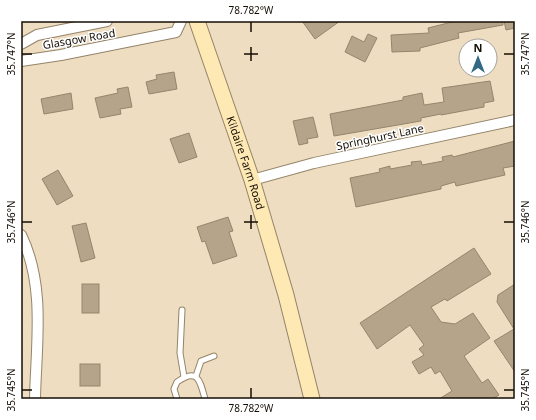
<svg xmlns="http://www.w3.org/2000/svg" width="536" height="420" font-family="'Noto Sans',sans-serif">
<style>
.building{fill:#b5a489;stroke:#95856b}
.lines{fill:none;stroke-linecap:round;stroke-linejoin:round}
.lane-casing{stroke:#948469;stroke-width:7}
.street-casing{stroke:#948469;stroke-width:12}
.secondary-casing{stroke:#948469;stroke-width:17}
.lane{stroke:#fff;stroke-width:5}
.street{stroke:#fff;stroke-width:10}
.secondary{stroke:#fee8b4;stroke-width:15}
.ticks{fill:none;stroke:#140e05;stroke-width:1.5}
.labels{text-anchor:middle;stroke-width:3;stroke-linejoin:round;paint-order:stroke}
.street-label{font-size:11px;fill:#140e05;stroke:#fff}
.neatline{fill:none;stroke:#140e05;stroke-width:1.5}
.ticks-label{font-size:10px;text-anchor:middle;fill:#140e05}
</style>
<rect width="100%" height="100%" fill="#eeddc0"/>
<!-- building -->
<g class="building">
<path d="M302 21H340L315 39Z"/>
<path d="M456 21H503V25L458 33 459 38 420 48V51L392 52 391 35 429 33 428 28Z"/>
<path d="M504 21H515V28L506 30Z"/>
<path d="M368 34 377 38 365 62 345 52 352 36 364 42Z"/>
<path d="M174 72 177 89 149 94 146 82 157 79 156 75Z"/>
<path d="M490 81 494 101 484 103V107L441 115V114L421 118V121L334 136 330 114 403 100V97L422 93 424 105 444 102 442 88Z"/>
<path d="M128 87 132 107 120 109 121 114 100 118 95 98 118 93 117 89Z"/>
<path d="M71 93 73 109 44 114 41 99Z"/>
<path d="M313 117 318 137 307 139 308 143 299 145 293 121Z"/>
<path d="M189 133 197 157 179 163 170 139Z"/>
<path d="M515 141V166L503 168 505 175 456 186 455 182 441 186V189L356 207 350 178 380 172 379 169 390 166V169L412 165 411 162 421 161 422 165 443 161 442 157 452 155 453 157Z"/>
<path d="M58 170 73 196 57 205 42 179Z"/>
<path d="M228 217 233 231 229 232 237 256 213 264 205 241 202 242 197 227Z"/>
<path d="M86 223 95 258 81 262 72 226Z"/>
<path d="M474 248 491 274 447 301 445 299 431 307 441 322 455 324 473 313 490 338 464 356 482 383 488 379 499 395 492 399H439L452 391 440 371 435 374 431 367 419 374 412 362 424 355 419 349 424 345 410 325 377 349 360 323Z"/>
<rect x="82" y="284" width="17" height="29"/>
<path d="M515 284V372L494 341 514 329 497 302 498 295Z"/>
<rect x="80" y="364" width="20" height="22"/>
</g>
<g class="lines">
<defs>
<g id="lane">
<path d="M182 310 180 353 184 377"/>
<path d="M196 376 201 361 214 356"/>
<path d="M177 399 174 389 177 382C198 367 200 381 205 399"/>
</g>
<g id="street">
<path d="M21 44 37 35 107 21"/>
<path d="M21 61 61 55 176 32 181 21"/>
<path d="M252 180 314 163 515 120"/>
<path d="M21 235C46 286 36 345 35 399"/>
</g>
<g id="secondary">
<path id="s1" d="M197 21 252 180 286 295 312 399"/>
</g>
</defs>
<!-- lane casing -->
<use href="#lane" class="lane-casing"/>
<!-- street casing -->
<use href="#street" class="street-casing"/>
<!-- secondary casing -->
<use href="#secondary" class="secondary-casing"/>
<!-- lane -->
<use href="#lane" class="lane"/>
<!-- street -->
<use href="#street" class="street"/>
<!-- secondary -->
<use href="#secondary" class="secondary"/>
</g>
<!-- ticks -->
<path class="ticks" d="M251 22V32M251 47V61M22 54H32M244 54H258M504 54H514M251 215V229M22 222H32M244 222H258M504 222H514M251 388V398M22 390H32M504 390H514"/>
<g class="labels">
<!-- street labels -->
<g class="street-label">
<text transform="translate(79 39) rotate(-10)" y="4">Glasgow Road</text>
<text transform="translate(380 137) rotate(-12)" y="4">Springhurst Lane</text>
<text dy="4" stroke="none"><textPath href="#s1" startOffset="150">Kildaire Farm Road</textPath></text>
</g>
</g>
<!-- border -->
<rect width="536" height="420" fill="none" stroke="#ffffff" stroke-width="44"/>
<!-- north arrow -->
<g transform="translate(478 58)"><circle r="19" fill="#ffffff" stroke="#a19f9b"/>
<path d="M0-3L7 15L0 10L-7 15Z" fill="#316a84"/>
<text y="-6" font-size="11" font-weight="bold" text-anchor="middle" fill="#140e05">N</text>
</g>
<rect x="22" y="22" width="492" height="376" class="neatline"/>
<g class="ticks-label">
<text x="251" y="14">78.782°W</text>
<text transform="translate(11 54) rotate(-90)" y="4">35.747°N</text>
<text transform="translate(525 54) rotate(-90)" y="4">35.747°N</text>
<text transform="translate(11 222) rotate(-90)" y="4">35.746°N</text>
<text transform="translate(525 222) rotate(-90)" y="4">35.746°N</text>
<text transform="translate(11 390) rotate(-90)" y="4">35.745°N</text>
<text transform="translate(525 390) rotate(-90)" y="4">35.745°N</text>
<text x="251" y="412">78.782°W</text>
</g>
</svg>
